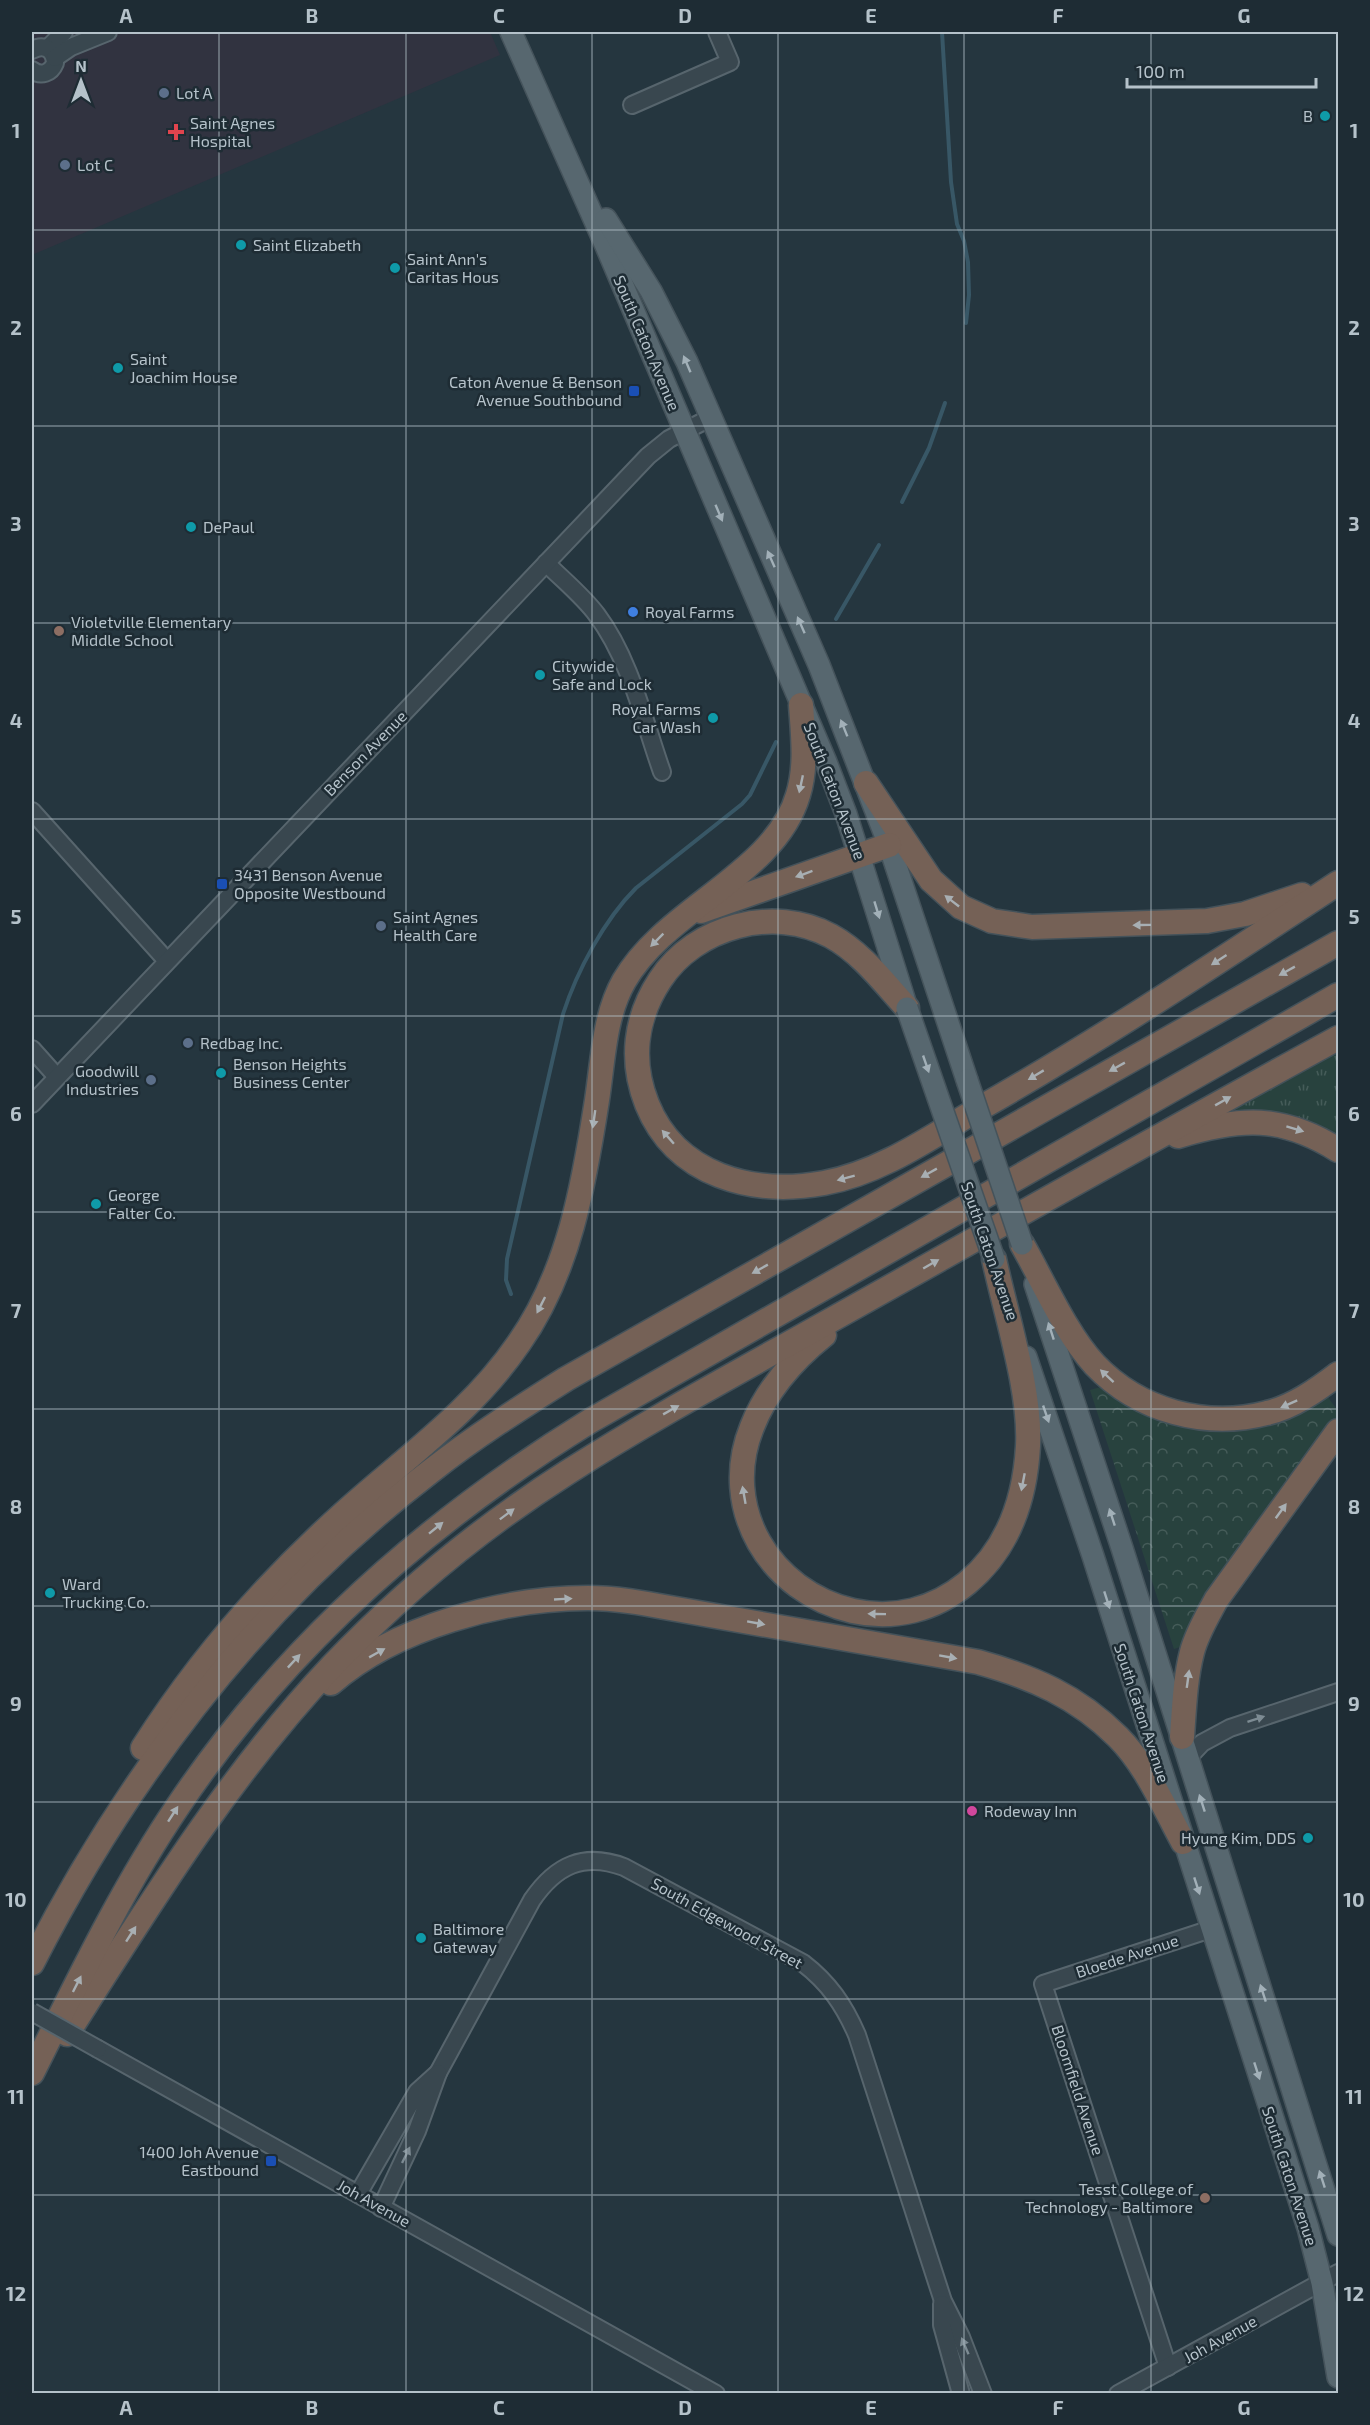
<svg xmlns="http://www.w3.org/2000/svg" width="1370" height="2425" font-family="'Exo 2',sans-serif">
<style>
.medical{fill:#313340}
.grass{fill:url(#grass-tufts)}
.forest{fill:url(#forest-crowns)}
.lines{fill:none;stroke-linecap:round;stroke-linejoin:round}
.stream{stroke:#385766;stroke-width:4}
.minor-casing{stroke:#57656d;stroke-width:20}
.major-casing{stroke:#45535b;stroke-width:24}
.highway-casing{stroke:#44525a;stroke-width:27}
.minor{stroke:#39474f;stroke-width:16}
.major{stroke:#57676f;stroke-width:21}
.highway{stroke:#756156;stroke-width:24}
.minor-bridge-casing{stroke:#57656d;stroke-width:20;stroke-linecap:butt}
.major-bridge-casing{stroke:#45535b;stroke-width:24;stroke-linecap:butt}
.minor-bridge{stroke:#39474f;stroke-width:16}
.major-bridge{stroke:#57676f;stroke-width:21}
.oneway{fill:#a2b0b8}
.oneway2{fill:#a8afb3}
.oneway3{fill:#7d8b93}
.grid{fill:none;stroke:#b5c2ca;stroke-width:1.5;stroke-opacity:0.55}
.service-dot{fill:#5c6f8a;stroke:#1e2c34;stroke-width:2}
.culture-dot{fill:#0f9aa8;stroke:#1e2c34;stroke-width:2}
.health-dot{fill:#e0444e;stroke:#1e2c34;stroke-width:2}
.transit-dot{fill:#1a4fb4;stroke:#1e2c34;stroke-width:2}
.shop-dot{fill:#3f7fe0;stroke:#1e2c34;stroke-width:2}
.education-dot{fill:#8d6e63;stroke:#1e2c34;stroke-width:2}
.hotel-dot{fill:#d1479c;stroke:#1e2c34;stroke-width:2}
.labels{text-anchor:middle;stroke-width:5;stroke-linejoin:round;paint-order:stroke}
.poi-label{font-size:16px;fill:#b5c2ca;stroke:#1e2c34;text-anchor:start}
.street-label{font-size:16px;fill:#b5c2ca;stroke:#1e2c34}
.neatline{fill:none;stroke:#b5c2ca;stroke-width:2}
.grid-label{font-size:20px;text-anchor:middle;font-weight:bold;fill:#b5c2ca}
</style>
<defs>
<pattern id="grass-tufts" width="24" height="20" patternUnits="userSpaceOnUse" patternTransform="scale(1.5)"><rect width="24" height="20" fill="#28423e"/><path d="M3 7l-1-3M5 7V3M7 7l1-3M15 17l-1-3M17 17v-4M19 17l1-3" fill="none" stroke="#455c59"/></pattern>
<pattern id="forest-crowns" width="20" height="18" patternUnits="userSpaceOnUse" patternTransform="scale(1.5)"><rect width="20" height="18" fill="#28423e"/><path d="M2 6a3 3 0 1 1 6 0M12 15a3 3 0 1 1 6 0" fill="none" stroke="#455c59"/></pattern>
</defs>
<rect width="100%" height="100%" fill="#25363f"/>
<!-- medical -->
<path class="medical" d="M32 32H490L500 55 32 255Z"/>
<!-- grass -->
<path class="grass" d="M1338 1049V1137C1324 1128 1308 1119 1291 1115 1272 1110 1246 1118 1230 1107Z"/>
<!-- forest -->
<path class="forest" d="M1101 1387 1140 1413 1184 1427 1228 1431 1258 1426 1327 1396 1338 1411V1416L1243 1549 1186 1645 1174 1649 1090 1390Z"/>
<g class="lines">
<!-- stream -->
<g class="stream">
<path d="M942 32 951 182 957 224 964 241 968 262 969 295 966 323"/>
<path d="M902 502 929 448 945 403"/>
<path d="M836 619 879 545"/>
<path d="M511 1294 506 1280 507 1259 563 1014C577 971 604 920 636 888L742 804 750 795 776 742"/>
</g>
<defs>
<g id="minor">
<path d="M48 48 64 32"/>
<path d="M32 50C43 44 54 48 55 63 51 73 41 77 32 70"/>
<path d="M55 58 71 47 108 32"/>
<path d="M632 105 730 62 717 32"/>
<path d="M546 563C563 580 583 596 597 615 630 659 644 721 662 772"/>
<path d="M32 811 167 961"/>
<path d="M32 1049 57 1077"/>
<path d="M32 1104 648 456 669 439 710 418"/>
<path d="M1188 1758 1202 1743 1230 1728 1338 1692"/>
<path d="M98 2049 716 2394"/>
<path d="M438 2073 532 1900C556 1865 584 1852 624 1867L803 1963C829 1983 844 2005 857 2035L943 2301 961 2337 983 2394"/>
<path d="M358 2194 417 2092 438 2073 417 2131 381 2208"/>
<path d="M942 2304V2325L961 2394"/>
<path d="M1168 2367 1043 1984 1211 1929"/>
<path d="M1118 2394 1338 2273"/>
</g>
<g id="major">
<path d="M511 32 606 246 826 762 846 814 907 1008"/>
<path d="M606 219 651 291 687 362 819 665 889 845 967 1080"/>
<path d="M1035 1284 1122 1548 1338 2235"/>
<path d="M1026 1357 1093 1556 1308 2228 1322 2283 1338 2377"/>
</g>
<g id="highway">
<path d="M866 783 931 880 961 907 992 921 1032 927 1207 921 1245 914 1302 895"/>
<path d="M701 911 889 845"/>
<path d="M907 1008C884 983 862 953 831 936 774 905 695 926 660 980 635 1018 630 1061 647 1104 676 1176 753 1196 824 1183 879 1173 928 1139 975 1111 1099 1041 1219 961 1338 883"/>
<path d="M1178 1136C1241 1117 1282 1115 1338 1150"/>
<path d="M1022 1244C1043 1281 1066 1334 1095 1365 1139 1411 1206 1429 1267 1413 1293 1407 1317 1390 1338 1374"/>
<path d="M824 1335C794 1359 766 1391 752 1427 719 1508 770 1592 853 1611 894 1620 934 1610 967 1583 1008 1549 1025 1499 1028 1446 1031 1391 1006 1315 994 1259"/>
<path d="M331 1683C395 1627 503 1598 588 1598 616 1598 643 1603 670 1608L978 1662C1032 1677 1077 1696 1118 1737 1146 1765 1164 1807 1183 1842"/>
<path d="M1182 1737C1184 1709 1185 1679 1192 1652 1197 1633 1207 1617 1216 1600L1338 1431"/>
<path d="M143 1748C199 1660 266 1583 344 1513 405 1458 472 1412 519 1343 569 1272 584 1184 597 1100 603 1061 604 1016 624 981 666 908 775 874 798 795 807 766 803 735 801 705"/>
<path d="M32 1963C130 1771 259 1603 431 1471 474 1437 520 1408 566 1379L1338 943"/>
<path d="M67 2034C148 1907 228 1776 332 1666 402 1593 483 1526 568 1472 654 1417 744 1369 833 1319 1001 1225 1169 1130 1338 1038"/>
<path d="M32 2073C77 1983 121 1890 178 1806 284 1648 428 1521 590 1421L1338 995"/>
</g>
</defs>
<!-- minor casing -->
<use href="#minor" class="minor-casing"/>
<!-- major casing -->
<use href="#major" class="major-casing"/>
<!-- highway casing -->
<use href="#highway" class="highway-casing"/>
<!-- minor -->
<use href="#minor" class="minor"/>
<!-- major -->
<use href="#major" class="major"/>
<!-- highway -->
<use href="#highway" class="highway"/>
<defs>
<path id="minor-bridge" d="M32 2012 98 2049"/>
<g id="major-bridge">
<path d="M907 1008 994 1259"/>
<path d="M967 1080 1022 1244"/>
</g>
</defs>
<!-- minor-bridge casing -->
<use href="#minor-bridge" class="minor-bridge-casing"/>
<!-- major-bridge casing -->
<use href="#major-bridge" class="major-bridge-casing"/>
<!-- minor-bridge -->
<use href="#minor-bridge" class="minor-bridge"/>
<!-- major-bridge -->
<use href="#major-bridge" class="major-bridge"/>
</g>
<!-- one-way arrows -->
<defs><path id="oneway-solid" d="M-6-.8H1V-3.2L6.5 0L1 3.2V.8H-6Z" transform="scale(1.5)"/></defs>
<g class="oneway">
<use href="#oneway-solid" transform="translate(687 364) rotate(-113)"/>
<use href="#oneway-solid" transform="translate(719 513) rotate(67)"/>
<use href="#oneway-solid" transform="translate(771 559) rotate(-114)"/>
<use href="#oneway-solid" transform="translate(801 625) rotate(-114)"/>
<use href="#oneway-solid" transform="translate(844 728) rotate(-112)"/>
<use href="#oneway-solid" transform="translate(877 910) rotate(73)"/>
<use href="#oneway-solid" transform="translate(926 1064) rotate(71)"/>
<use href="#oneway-solid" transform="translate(1051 1331) rotate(-108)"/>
<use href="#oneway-solid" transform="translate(1046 1414) rotate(71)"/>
<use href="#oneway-solid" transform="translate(1112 1517) rotate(-108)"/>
<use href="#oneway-solid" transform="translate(1107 1600) rotate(72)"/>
<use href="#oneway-solid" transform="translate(1202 1803) rotate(-108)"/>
<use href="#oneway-solid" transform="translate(1197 1886) rotate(72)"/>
<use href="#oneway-solid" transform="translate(1263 1993) rotate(-108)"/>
<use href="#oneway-solid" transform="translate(1257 2071) rotate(72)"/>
<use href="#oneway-solid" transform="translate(1322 2179) rotate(-108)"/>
</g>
<g class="oneway2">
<use href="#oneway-solid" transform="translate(801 784) rotate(102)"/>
<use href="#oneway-solid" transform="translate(804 874) rotate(160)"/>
<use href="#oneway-solid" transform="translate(952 901) rotate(-142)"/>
<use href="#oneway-solid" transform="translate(1142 925) rotate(179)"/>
<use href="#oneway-solid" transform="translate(657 940) rotate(135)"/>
<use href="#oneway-solid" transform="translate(1219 960) rotate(147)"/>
<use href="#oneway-solid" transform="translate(1287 971) rotate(151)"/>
<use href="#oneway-solid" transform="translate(1117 1067) rotate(151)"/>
<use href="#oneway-solid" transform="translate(1036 1075) rotate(149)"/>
<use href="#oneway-solid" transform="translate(1223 1101) rotate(-29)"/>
<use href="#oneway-solid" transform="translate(594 1119) rotate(98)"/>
<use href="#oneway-solid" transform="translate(1295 1129) rotate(17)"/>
<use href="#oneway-solid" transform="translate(668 1137) rotate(-131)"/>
<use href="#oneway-solid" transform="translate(929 1173) rotate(151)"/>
<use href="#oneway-solid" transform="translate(846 1178) rotate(165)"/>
<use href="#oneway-solid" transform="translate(931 1264) rotate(-30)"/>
<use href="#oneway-solid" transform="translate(760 1269) rotate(151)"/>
<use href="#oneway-solid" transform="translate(541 1305) rotate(117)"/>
<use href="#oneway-solid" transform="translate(1107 1376) rotate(-137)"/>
<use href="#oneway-solid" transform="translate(1289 1404) rotate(156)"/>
<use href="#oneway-solid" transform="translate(671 1410) rotate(-29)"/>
<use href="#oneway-solid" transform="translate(1023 1482) rotate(101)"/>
<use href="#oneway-solid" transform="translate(744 1495) rotate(-100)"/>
<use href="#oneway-solid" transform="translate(1281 1511) rotate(-54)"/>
<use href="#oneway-solid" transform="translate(507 1514) rotate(-37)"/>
<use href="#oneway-solid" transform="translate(436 1528) rotate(-39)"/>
<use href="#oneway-solid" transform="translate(563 1599) rotate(-3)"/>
<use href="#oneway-solid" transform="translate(877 1614) rotate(-179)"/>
<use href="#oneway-solid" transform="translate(756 1623) rotate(10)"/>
<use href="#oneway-solid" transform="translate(377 1653) rotate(-29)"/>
<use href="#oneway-solid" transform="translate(948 1657) rotate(10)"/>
<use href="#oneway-solid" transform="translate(294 1661) rotate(-47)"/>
<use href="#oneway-solid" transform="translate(1188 1679) rotate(-82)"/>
<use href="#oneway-solid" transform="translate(173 1814) rotate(-57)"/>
<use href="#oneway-solid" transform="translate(131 1934) rotate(-57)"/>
<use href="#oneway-solid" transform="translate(77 1984) rotate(-63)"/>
</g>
<g class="oneway3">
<use href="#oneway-solid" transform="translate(1256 1719) rotate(-18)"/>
<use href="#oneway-solid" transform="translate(406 2155) rotate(-64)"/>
<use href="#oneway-solid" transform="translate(965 2346) rotate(-113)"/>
</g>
<!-- grid -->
<path class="grid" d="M219 32V2394M406 32V2394M592 32V2394M778 32V2394M964 32V2394M1151 32V2394M32 230H1338M32 426H1338M32 623H1338M32 819H1338M32 1016H1338M32 1212H1338M32 1409H1338M32 1606H1338M32 1802H1338M32 1999H1338M32 2195H1338"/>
<!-- markers -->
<g class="service-dot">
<circle cx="164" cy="93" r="6"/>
<circle cx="65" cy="165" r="6"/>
<circle cx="381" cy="926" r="6"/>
<circle cx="188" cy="1043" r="6"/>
<circle cx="151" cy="1080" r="6"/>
</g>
<g class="culture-dot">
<circle cx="1325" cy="116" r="6"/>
<circle cx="241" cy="245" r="6"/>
<circle cx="395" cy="268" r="6"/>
<circle cx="118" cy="368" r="6"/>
<circle cx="191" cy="527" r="6"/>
<circle cx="540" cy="675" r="6"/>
<circle cx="713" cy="718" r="6"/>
<circle cx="221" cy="1073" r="6"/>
<circle cx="96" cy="1204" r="6"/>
<circle cx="50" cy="1593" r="6"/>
<circle cx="1308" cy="1838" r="6"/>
<circle cx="421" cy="1938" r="6"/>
</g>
<path class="health-dot" d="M173 123h6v6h6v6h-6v6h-6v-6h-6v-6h6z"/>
<g class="transit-dot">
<rect x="628" y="385" width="12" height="12" rx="3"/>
<rect x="216" y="878" width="12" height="12" rx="3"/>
<rect x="265" y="2155" width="12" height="12" rx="3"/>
</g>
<circle class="shop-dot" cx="633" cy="612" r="6"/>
<g class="education-dot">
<circle cx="59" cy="631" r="6"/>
<circle cx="1205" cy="2198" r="6"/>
</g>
<circle class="hotel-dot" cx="972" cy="1811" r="6"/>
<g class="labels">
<!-- poi labels -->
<g class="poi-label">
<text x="176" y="99">Lot A</text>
<text x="1313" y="122" text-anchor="end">B</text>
<text x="190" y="129">Saint Agnes<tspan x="190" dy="18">Hospital</tspan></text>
<text x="77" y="171">Lot C</text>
<text x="253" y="251">Saint Elizabeth</text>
<text x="407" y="265">Saint Ann's<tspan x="407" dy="18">Caritas Hous</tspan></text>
<text x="130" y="365">Saint<tspan x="130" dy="18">Joachim House</tspan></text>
<text x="622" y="388" text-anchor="end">Caton Avenue &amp; Benson<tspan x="622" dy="18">Avenue Southbound</tspan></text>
<text x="203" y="533">DePaul</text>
<text x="645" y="618">Royal Farms</text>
<text x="71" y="628">Violetville Elementary<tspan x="71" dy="18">Middle School</tspan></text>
<text x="552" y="672">Citywide<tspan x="552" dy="18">Safe and Lock</tspan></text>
<text x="701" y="715" text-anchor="end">Royal Farms<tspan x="701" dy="18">Car Wash</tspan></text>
<text x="234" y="881">3431 Benson Avenue<tspan x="234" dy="18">Opposite Westbound</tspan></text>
<text x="393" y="923">Saint Agnes<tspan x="393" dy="18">Health Care</tspan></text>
<text x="200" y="1049">Redbag Inc.</text>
<text x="233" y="1070">Benson Heights<tspan x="233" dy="18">Business Center</tspan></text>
<text x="139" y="1077" text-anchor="end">Goodwill<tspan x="139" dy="18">Industries</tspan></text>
<text x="108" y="1201">George<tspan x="108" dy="18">Falter Co.</tspan></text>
<text x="62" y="1590">Ward<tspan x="62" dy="18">Trucking Co.</tspan></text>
<text x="984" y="1817">Rodeway Inn</text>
<text x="1296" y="1844" text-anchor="end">Hyung Kim, DDS</text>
<text x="433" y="1935">Baltimore<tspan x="433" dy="18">Gateway</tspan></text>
<text x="259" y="2158" text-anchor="end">1400 Joh Avenue<tspan x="259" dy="18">Eastbound</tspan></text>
<text x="1193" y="2195" text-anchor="end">Tesst College of<tspan x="1193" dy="18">Technology - Baltimore</tspan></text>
</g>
<!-- street labels -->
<g class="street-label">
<text transform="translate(647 343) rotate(67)" y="6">South Caton Avenue</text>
<text transform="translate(365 753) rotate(-46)" y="6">Benson Avenue</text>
<text transform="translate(835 791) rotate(69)" y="6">South Caton Avenue</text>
<text transform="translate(990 1251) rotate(71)" y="6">South Caton Avenue</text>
<text transform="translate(1142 1713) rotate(72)" y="6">South Caton Avenue</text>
<text transform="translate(727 1923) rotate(29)" y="6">South Edgewood Street</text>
<text transform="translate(1127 1956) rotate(-18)" y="6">Bloede Avenue</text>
<text transform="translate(1078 2090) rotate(72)" y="6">Bloomfield Avenue</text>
<text transform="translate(1290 2176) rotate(72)" y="6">South Caton Avenue</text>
<text transform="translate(374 2203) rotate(29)" y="6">Joh Avenue</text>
<text transform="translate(1220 2339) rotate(-29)" y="6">Joh Avenue</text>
</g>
</g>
<!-- border -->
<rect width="1370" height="2425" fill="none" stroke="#1e2c34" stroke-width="66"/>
<!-- north arrow -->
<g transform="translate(81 81)" stroke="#1e2c34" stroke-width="4.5" paint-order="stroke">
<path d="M0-4.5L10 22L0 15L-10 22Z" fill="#b5c2ca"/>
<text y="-9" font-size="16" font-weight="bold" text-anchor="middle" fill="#b5c2ca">N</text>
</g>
<!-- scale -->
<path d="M1127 78v9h189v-9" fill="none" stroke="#b5c2ca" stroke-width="3"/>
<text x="1136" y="78" font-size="18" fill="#b5c2ca" stroke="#1e2c34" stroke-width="4.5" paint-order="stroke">100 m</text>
<rect x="33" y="33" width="1304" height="2359" class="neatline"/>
<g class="grid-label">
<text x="126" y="23">A</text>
<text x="312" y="23">B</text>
<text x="499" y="23">C</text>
<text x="685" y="23">D</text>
<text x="871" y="23">E</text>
<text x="1058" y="23">F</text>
<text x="1244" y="23">G</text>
<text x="16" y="138">1</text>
<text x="1354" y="138">1</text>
<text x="16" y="335">2</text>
<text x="1354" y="335">2</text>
<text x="16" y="531">3</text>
<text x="1354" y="531">3</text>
<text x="16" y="728">4</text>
<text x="1354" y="728">4</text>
<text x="16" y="924">5</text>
<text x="1354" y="924">5</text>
<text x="16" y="1121">6</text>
<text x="1354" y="1121">6</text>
<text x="16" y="1318">7</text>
<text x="1354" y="1318">7</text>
<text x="16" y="1514">8</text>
<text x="1354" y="1514">8</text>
<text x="16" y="1711">9</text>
<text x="1354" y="1711">9</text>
<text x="16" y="1907">10</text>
<text x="1354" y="1907">10</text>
<text x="16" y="2104">11</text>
<text x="1354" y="2104">11</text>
<text x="16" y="2301">12</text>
<text x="1354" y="2301">12</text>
<text x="126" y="2415">A</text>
<text x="312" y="2415">B</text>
<text x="499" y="2415">C</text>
<text x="685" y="2415">D</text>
<text x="871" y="2415">E</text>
<text x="1058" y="2415">F</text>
<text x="1244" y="2415">G</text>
</g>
</svg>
